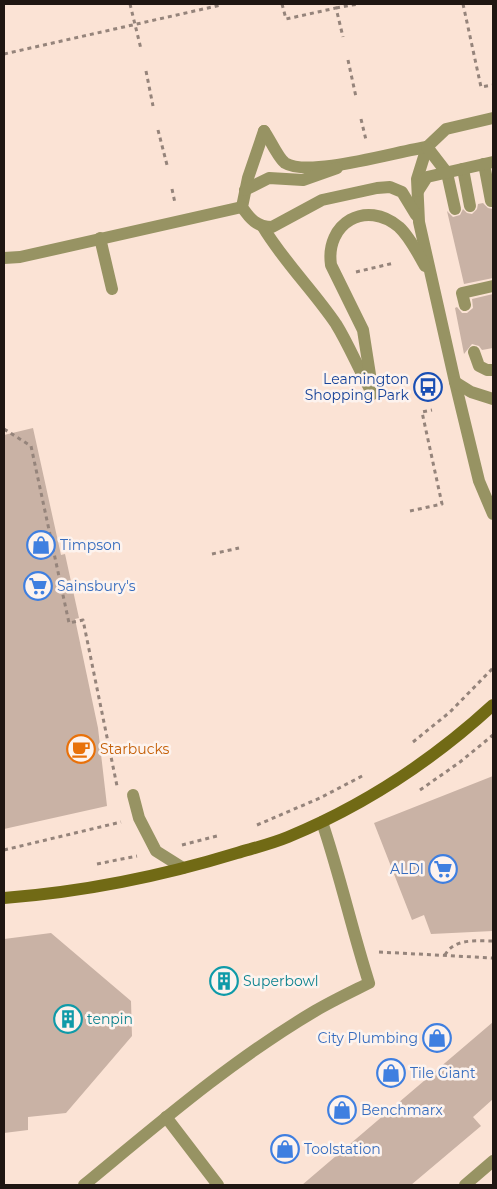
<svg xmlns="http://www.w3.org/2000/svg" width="497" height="1189" font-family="Montserrat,sans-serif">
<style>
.building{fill:#c9b2a5}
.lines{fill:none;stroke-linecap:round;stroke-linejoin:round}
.path{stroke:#95847b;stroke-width:3;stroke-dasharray:4 4;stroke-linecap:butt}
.lane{stroke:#979363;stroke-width:12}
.street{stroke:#979363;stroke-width:12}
.secondary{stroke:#716a15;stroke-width:12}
.labels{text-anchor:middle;stroke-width:5;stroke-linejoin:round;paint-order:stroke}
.transit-label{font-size:14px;fill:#164399;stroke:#fdf3ee;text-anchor:end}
.shop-label{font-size:14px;fill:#366cbe;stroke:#fdf3ee;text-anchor:start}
.food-label{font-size:14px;fill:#c56008;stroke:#fdf3ee;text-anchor:start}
.culture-label{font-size:14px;fill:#0d838f;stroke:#fdf3ee;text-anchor:start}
</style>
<rect width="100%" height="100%" fill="#fbe3d5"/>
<!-- building -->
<g class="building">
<path d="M483 203 488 208 493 209V278L464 284 447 211 453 217 460 215 463 209 467 213 472 214 477 209 478 204Z"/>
<path d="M493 294V348L482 350 479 346 472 344 464 354 455 308 457 307 462 313H467L473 308 472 299Z"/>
<path d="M33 428 61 555 65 554 79 618 75 619 98 728 107 806 4 829V435Z"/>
<path d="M493 776V931L431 934 424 915 412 920 374 823Z"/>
<path d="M51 933 131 1001 132 1036 66 1113 28 1117V1130L4 1133V939Z"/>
<path d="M493 1022V1099L473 1117 481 1126 411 1185H302Z"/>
</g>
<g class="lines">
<!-- path -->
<g class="path">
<path d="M130 4 141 49"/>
<path d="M282 4 286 19 336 8 343 37"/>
<path d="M463 4 481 87 493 85"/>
<path d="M336 8 358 4"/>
<path d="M4 54 221 5"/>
<path d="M348 60 356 97"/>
<path d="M146 71 153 106"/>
<path d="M361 119 366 140"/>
<path d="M158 130 167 165"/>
<path d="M172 189 175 203"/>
<path d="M356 272 394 263"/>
<path d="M4 429 31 446 69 623 83 620 117 786"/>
<path d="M410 511 442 504 422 412 432 410"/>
<path d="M212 554 239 548"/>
<path d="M413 742 450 712 493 668"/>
<path d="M420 790 460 762 493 735"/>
<path d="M257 825 320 798 364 775"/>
<path d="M182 845 217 836"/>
<path d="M4 850 121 822"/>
<path d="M97 864 137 856"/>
<path d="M379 952 493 958"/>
<path d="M445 955C454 938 477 941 493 941"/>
</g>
<!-- lane -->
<g class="lane">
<path d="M493 118 446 129 427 147 417 179 419 222 455 382 479 481 493 514"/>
<path d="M264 131 248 178 242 207C250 219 257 227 272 227L322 200 377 188 390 187 402 192 416 215"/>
<path d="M264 131C270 139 278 158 285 163 309 178 398 151 427 147"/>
<path d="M427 147 447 173 455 209"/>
<path d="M484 164 491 201"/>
<path d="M463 169 470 206"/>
<path d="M245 190 269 178 303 180 337 168"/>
<path d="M418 191 427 177 493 162"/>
<path d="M263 227C284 262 313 290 336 324 349 345 358 368 370 389"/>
<path d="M100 238 112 289"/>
<path d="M4 258 20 257 242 207"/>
<path d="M465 305 462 293 493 286"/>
<path d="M474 352 479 366 487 370H493"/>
<path d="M455 382 471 392 493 399"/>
<path d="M373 394 363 330 331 265C325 223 366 199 399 227 410 237 418 254 425 266"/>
<path d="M133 795 139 818 156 851 183 868"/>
<path d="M166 1117 218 1185"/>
<path d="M84 1185C158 1124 232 1060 315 1011 332 1001 351 992 369 983 352 930 340 875 322 822"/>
</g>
<!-- street -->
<path class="street" d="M465 1185 493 1161"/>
<!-- secondary -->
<path class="secondary" d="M4 898C82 892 162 876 237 853 254 848 271 844 288 837 363 806 433 760 493 705"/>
</g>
<!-- icons -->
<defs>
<symbol id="bus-ring" viewBox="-11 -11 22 22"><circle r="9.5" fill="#fdf3ee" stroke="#1a4fb4" stroke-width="1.5"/><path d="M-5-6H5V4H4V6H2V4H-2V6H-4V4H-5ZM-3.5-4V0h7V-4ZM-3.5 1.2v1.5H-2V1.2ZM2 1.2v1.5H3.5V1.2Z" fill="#1a4fb4"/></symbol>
<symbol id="shop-ring" viewBox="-11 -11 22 22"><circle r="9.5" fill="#fdf3ee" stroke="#3f7fe0" stroke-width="1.5"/><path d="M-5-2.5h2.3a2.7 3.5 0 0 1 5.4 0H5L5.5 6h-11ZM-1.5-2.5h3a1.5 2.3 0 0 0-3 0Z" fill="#3f7fe0"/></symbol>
<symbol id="supermarket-ring" viewBox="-11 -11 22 22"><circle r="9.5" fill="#fdf3ee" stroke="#3f7fe0" stroke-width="1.5"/><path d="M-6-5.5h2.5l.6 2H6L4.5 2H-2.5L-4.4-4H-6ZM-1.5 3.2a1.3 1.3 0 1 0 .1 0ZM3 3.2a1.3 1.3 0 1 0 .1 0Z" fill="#3f7fe0"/></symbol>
<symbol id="cafe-ring" viewBox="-11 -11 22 22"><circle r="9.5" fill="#fdf3ee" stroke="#e8710a" stroke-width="1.5"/><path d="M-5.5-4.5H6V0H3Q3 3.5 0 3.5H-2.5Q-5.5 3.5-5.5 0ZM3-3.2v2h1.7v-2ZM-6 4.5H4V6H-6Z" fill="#e8710a"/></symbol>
<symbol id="building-ring" viewBox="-11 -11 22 22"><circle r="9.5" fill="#fdf3ee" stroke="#0f9aa8" stroke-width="1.5"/><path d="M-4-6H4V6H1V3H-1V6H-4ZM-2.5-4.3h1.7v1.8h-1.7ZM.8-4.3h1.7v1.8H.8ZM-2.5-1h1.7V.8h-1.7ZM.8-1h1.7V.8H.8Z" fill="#0f9aa8"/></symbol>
</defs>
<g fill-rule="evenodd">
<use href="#bus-ring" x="412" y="371" width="32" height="32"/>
<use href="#shop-ring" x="25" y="529" width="32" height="32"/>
<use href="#supermarket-ring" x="22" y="570" width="32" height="32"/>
<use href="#cafe-ring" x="65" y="733" width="32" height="32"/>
<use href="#supermarket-ring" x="427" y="853" width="32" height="32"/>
<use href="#building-ring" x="208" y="965" width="32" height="32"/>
<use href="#building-ring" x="52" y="1003" width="32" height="32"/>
<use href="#shop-ring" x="421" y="1022" width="32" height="32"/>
<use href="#shop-ring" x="375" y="1057" width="32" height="32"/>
<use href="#shop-ring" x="326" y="1094" width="32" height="32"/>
<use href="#shop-ring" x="269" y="1133" width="32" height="32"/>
</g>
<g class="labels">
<!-- transit labels -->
<g class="transit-label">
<text x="409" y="384">Leamington<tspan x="409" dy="16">Shopping Park</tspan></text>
</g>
<!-- shop labels -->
<g class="shop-label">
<text x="60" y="550">Timpson</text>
<text x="57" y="591">Sainsbury's</text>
<text x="424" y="874" text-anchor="end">ALDI</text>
<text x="418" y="1043" text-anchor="end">City Plumbing</text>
<text x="410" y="1078">Tile Giant</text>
<text x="361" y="1115">Benchmarx</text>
<text x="304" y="1154">Toolstation</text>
</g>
<!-- food labels -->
<g class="food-label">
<text x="100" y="754">Starbucks</text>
</g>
<!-- culture labels -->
<g class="culture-label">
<text x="243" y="986">Superbowl</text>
<text x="87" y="1024">tenpin</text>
</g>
</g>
<!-- border -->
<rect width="497" height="1189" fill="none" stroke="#1f1612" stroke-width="10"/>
</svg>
